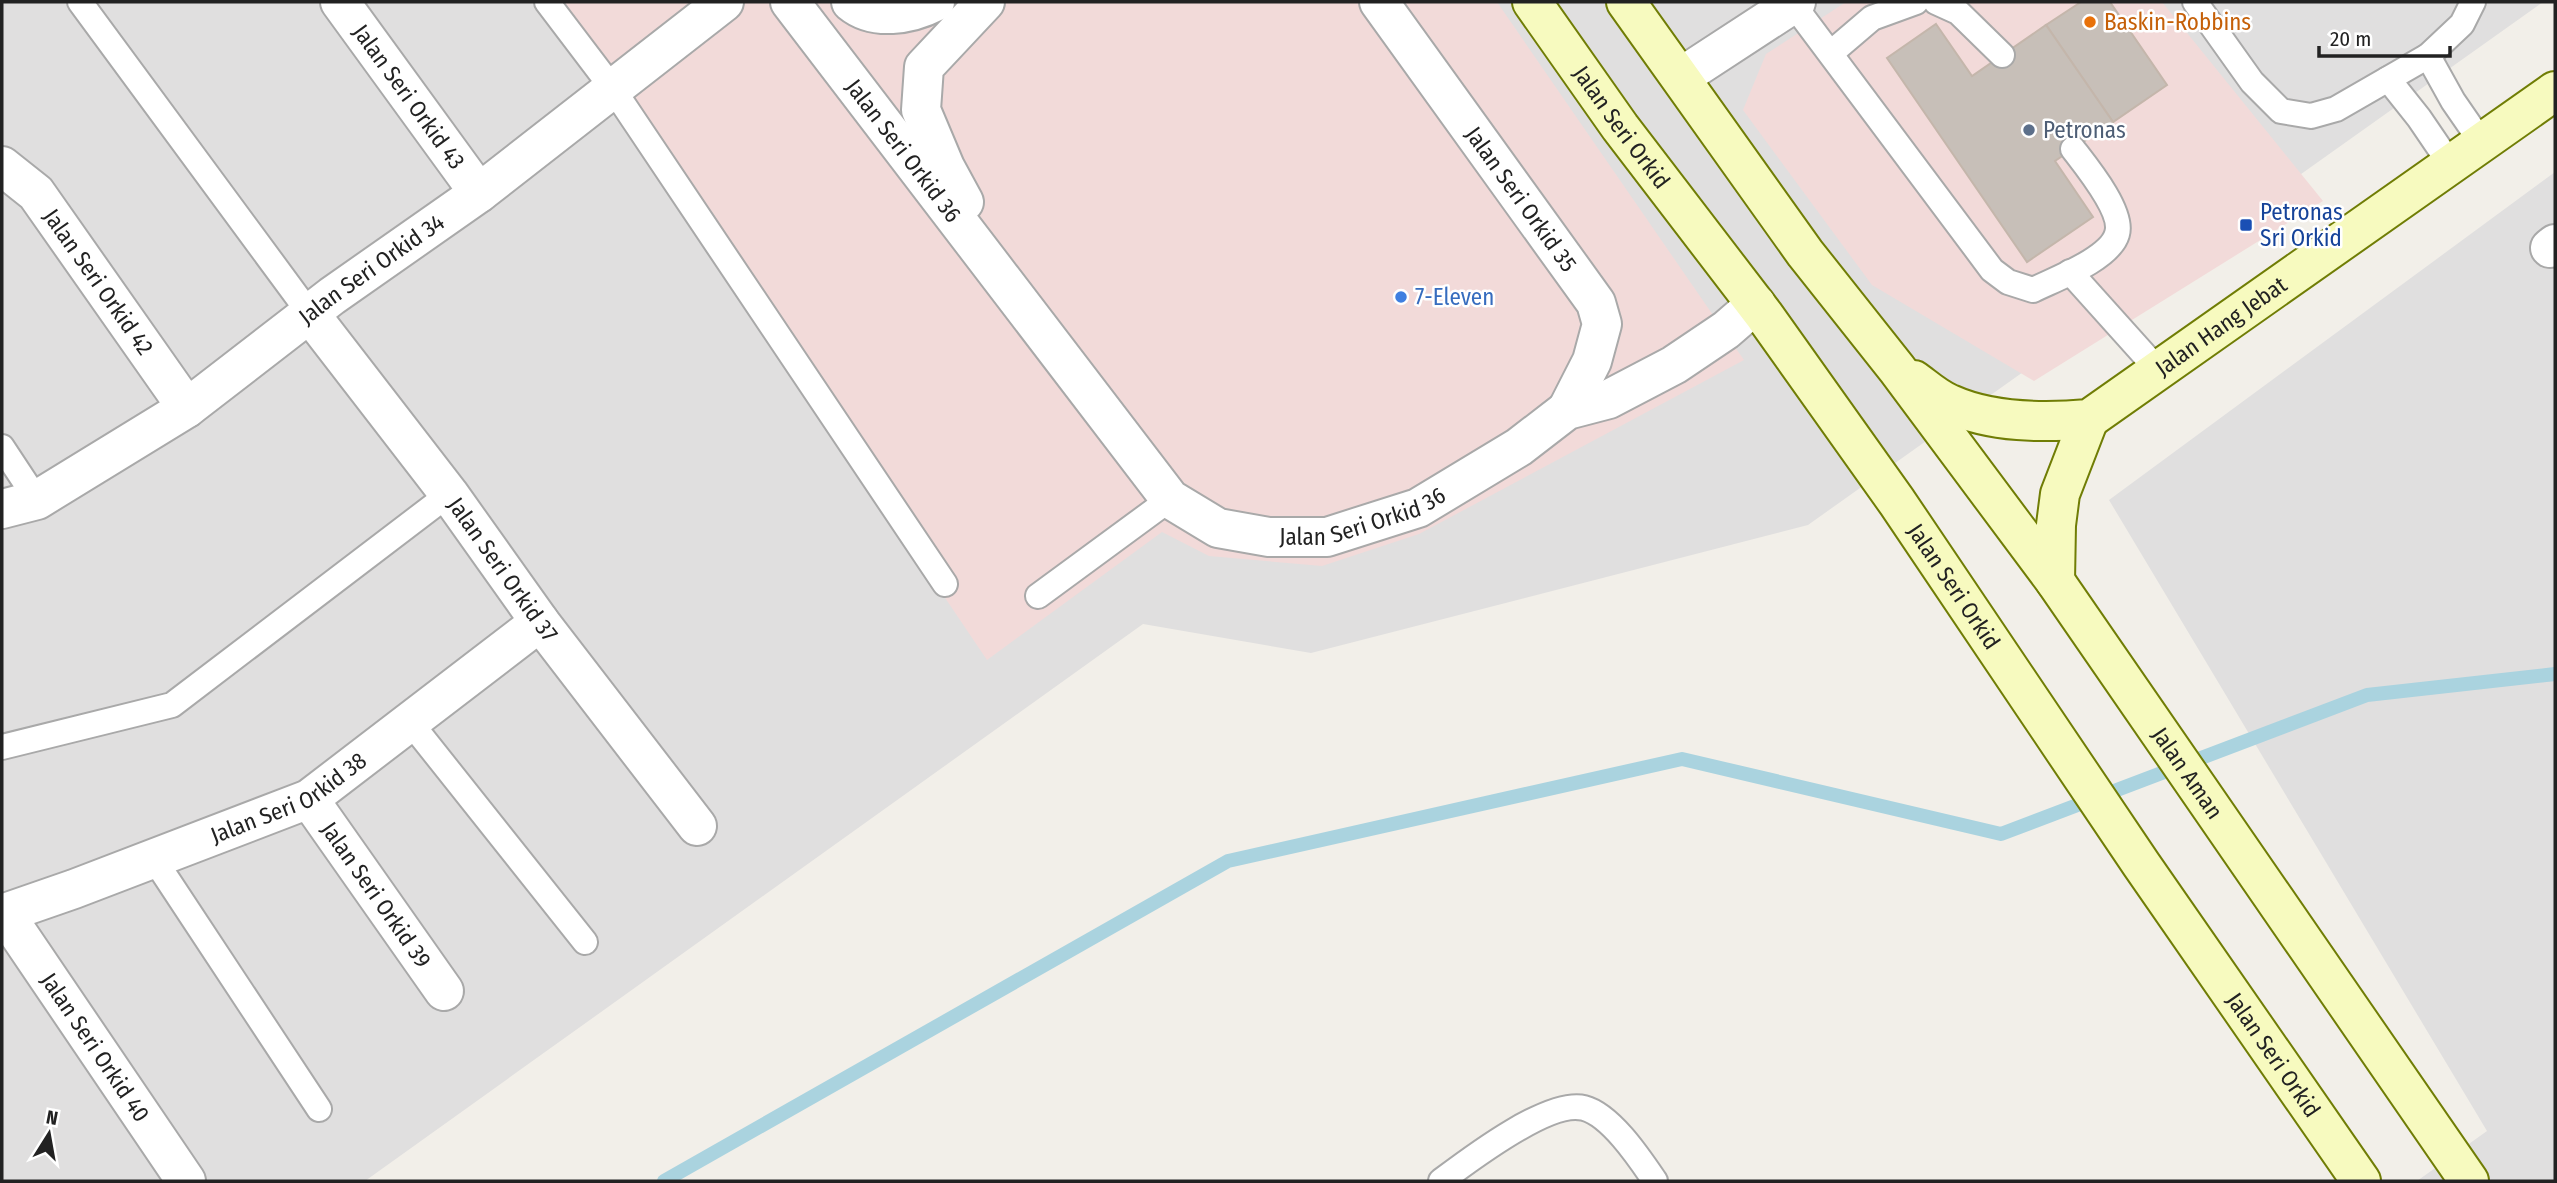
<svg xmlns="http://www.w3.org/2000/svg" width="2557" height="1183" font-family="'Fira Sans Condensed',sans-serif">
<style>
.residential{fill:#e0dfdf}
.commercial{fill:#f2dad9}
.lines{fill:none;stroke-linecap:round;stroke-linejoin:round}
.stream{stroke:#aad3df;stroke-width:14}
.building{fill:#c7bfb8;stroke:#c4b6ab;stroke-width:2}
.lane-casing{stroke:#a9a9a9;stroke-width:28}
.street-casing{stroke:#a9a9a9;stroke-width:42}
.secondary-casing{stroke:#707d05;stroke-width:42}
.lane{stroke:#fff;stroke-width:24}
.street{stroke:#fff;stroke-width:38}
.secondary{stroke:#f7fabf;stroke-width:38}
.food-dot{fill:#e8710a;stroke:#fff;stroke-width:2.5}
.service-dot{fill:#5c6f8a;stroke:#fff;stroke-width:2.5}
.transit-dot{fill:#1a4fb4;stroke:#fff;stroke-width:2.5}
.shop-dot{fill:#3f7fe0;stroke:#fff;stroke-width:2.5}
.labels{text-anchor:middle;stroke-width:5;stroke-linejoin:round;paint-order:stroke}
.food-label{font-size:23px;fill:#c56008;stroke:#fff;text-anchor:start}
.street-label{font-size:23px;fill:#222;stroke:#fff}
.service-label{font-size:23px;fill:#4e5e75;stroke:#fff;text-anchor:start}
.transit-label{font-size:23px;fill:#164399;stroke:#fff;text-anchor:start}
.shop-label{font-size:23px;fill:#366cbe;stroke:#fff;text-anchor:start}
</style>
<rect width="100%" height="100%" fill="#f2efe9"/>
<!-- residential -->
<g class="residential">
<path d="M2 2H2543L1808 525 1311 653 1143 624 365 1181H2Z"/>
<path d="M2555 172V1181H2417L2487 1131 2109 500Z"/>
</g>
<!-- commercial -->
<g class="commercial">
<path d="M537 2H1497L1744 360 1419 534 1322 566 1209 556 1162 532 987 660 591 73Z"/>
<path d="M1846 2H2162L2323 201 2034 381 1872 285 1743 110 1766 54Z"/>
</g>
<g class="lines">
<!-- stream -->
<path class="stream" d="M664 1181 1228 861 1682 759 2001 834 2367 695 2555 674"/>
</g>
<!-- building -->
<g class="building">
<path d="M2081 2H2110L2167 85 2113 122 2046 25Z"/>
<path d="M1936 24 1972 76 2046 25 2113 122 2055 161 2093 217 2027 262 1887 58Z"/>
</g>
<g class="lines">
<defs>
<g id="lane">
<path d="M80 2 310 314"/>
<path d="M547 2 613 89 945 584"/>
<path d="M1936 2 1958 12 2002 55"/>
<path d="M2195 2 2252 82 2281 111 2311 116 2336 109 2428 56 2462 24 2473 2"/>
<path d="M1793 4 1992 270 2008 282 2033 290C2055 279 2110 259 2117 234 2124 212 2086 166 2073 149"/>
<path d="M1831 53 1872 18 1916 2"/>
<path d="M2428 56 2453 101 2482 143"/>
<path d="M2388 79 2419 118 2451 165"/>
<path d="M2070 272 2158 370"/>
<path d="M2 447 37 500"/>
<path d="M1038 596 1170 499"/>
<path d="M410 722 585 942"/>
<path d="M2 747 172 705 449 494"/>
<path d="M154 859 319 1109"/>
<path d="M1441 1181C1469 1160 1549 1099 1584 1108 1611 1115 1640 1159 1655 1181"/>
</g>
<g id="street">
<path id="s1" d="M340 2 479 193"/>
<path id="s2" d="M790 2 1170 499 1218 528 1269 537H1327L1418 508 1519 447 1567 410 1609 399 1674 365 1726 330 1756 304"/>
<path d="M851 2C874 21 910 15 935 2"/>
<path id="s3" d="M1379 2 1596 303 1602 324 1592 361 1567 410"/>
<path d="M1681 77 1796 2"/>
<path id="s4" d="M2 166 36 193 187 408"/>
<path d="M964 202 945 167 921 110 924 67 985 2"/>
<path d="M2550 248 2555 244"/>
<path id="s5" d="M310 314 449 494 540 622 697 826"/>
<path id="s6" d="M2 509 37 500 187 408 332 296 479 193 724 2"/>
<path id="s7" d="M309 799 444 991"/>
<path id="s8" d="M2 914 74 889 309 799 540 622"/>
<path id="s9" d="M5 914 186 1181"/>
</g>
<g id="secondary">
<path id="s10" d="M1532 2 1620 127 1764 315 1897 502 2141 864 2361 1181"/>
<path id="s11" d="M1626 2 1805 253 1897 369 2055 581 2469 1181"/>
<path id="s12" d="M1914 380C1925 388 1937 399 1950 404 1992 423 2043 423 2089 419L2555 91"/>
<path d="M2055 581 2056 525 2060 494 2089 419"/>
</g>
</defs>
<!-- lane casing -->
<use href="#lane" class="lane-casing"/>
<!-- street casing -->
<use href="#street" class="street-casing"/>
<!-- secondary casing -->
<use href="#secondary" class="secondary-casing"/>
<!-- lane -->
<use href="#lane" class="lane"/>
<!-- street -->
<use href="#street" class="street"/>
<!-- secondary -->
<use href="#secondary" class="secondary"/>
</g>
<!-- markers -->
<circle class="food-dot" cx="2090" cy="22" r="7"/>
<circle class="service-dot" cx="2029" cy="130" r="7"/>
<rect class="transit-dot" x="2239" y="218" width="14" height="14" rx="3.5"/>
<circle class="shop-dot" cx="1401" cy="297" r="7"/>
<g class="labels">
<!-- food labels -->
<g class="food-label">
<text x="2104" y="30">Baskin-Robbins</text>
</g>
<!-- street labels -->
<g class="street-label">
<text dy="8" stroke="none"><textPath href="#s1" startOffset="117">Jalan Seri Orkid 43</textPath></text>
<text dy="8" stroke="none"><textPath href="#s10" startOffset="154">Jalan Seri Orkid</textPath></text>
<text dy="8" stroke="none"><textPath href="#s2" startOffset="187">Jalan Seri Orkid 36</textPath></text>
<text dy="8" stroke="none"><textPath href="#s3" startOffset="243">Jalan Seri Orkid 35</textPath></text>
<text dy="8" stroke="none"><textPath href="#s6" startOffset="443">Jalan Seri Orkid 34</textPath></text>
<text dy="8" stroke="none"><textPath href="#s4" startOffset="152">Jalan Seri Orkid 42</textPath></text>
<text dy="8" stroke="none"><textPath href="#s12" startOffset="346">Jalan Hang Jebat</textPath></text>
<text dy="8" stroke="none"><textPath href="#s2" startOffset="830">Jalan Seri Orkid 36</textPath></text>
<text dy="8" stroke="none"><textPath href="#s5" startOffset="320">Jalan Seri Orkid 37</textPath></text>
<text dy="8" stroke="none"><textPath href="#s10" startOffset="721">Jalan Seri Orkid</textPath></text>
<text dy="8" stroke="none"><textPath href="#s11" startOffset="954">Jalan Aman</textPath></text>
<text dy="8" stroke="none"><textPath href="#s8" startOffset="310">Jalan Seri Orkid 38</textPath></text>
<text dy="8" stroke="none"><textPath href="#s7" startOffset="117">Jalan Seri Orkid 39</textPath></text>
<text dy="8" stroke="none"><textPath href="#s9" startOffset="161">Jalan Seri Orkid 40</textPath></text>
<text dy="8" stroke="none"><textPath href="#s10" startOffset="1288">Jalan Seri Orkid</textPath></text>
</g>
<!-- service labels -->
<g class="service-label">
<text x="2043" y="138">Petronas</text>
</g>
<!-- transit labels -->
<g class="transit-label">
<text x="2260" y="220">Petronas<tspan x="2260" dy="26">Sri Orkid</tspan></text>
</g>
<!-- shop labels -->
<g class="shop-label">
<text x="1415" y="305">7-Eleven</text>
</g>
</g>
<!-- border -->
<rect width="2557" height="1183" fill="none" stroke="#222222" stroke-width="7"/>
<!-- north arrow -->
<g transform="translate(49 1134) rotate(11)" stroke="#ffffff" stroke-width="5" paint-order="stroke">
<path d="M0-5L12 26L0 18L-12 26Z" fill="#222222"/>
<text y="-10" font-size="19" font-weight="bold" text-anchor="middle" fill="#222222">N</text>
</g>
<!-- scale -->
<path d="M2319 46v10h131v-10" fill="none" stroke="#222222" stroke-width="3.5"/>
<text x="2330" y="46" font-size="21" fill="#222222" stroke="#ffffff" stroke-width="5" paint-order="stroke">20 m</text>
</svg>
